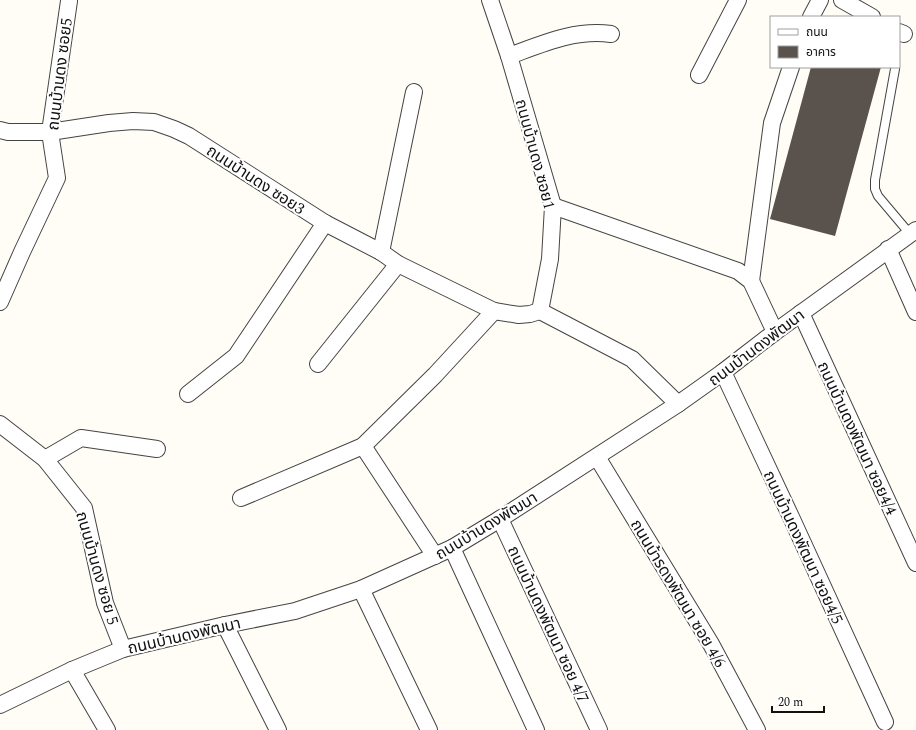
<svg xmlns="http://www.w3.org/2000/svg" width="916" height="730" font-family="Spectral,'Noto Sans Thai',serif">
<style>
.building{fill:#5a524d}
.lines{fill:none;stroke-linecap:round;stroke-linejoin:round}
.lane-casing{stroke:#444;stroke-width:10}
.street-casing{stroke:#444;stroke-width:18}
.lane{stroke:#fff;stroke-width:8}
.street{stroke:#fff;stroke-width:16}
.labels{text-anchor:middle;stroke-width:4;stroke-linejoin:round;paint-order:stroke}
.street-label{font-size:16px;fill:#111;stroke:#fff}
</style>
<rect width="100%" height="100%" fill="#fffdf5"/>
<!-- building -->
<path class="building" d="M811 67H881L835 236 770 219Z"/>
<g class="lines">
<defs>
<path id="lane" d="M895 69 875 180V189L878 196 910 234"/>
<g id="street">
<path d="M490 0 509 56 553 206 550 259 540 311"/>
<path d="M842 0 872 17"/>
<path d="M811 17 820 0"/>
<path d="M899 32 904 34"/>
<path d="M509 56C542 44 575 29 611 34"/>
<path d="M699 75 738 0"/>
<path d="M0 130 8 132H50L109 123 133 121 154 122 174 129 189 136 325 223 381 252 398 264 494 311 519 315 530 314 540 311 632 359 678 404"/>
<path d="M553 206 738 271 751 281 775 332"/>
<path d="M888 249 916 312"/>
<path d="M381 252 414 92"/>
<path d="M751 281 772 123 791 67"/>
<path d="M0 302 22 252 57 178 50 132 69 1"/>
<path d="M801 313 916 563"/>
<path d="M318 364 398 264"/>
<path d="M723 372 791 517 885 722"/>
<path d="M188 394 236 356 325 223"/>
<path d="M0 424 45 459 84 508 105 603 123 649"/>
<path d="M363 446 435 556"/>
<path d="M597 457 711 644 757 730"/>
<path d="M45 459 81 438 157 449"/>
<path d="M241 498 363 446 435 375 494 311"/>
<path d="M500 519 599 730"/>
<path d="M452 548 536 730"/>
<path d="M361 589 429 730"/>
<path d="M225 625 278 730"/>
<path d="M72 670 107 730"/>
<path d="M0 705 72 670 123 649 225 625 295 611 361 589 452 548 500 519 678 404 723 372 775 332 916 230"/>
</g>
</defs>
<!-- lane casing -->
<use href="#lane" class="lane-casing"/>
<!-- street casing -->
<use href="#street" class="street-casing"/>
<!-- lane -->
<use href="#lane" class="lane"/>
<!-- street -->
<use href="#street" class="street"/>
</g>
<g class="labels">
<!-- street labels -->
<g class="street-label">
<text transform="translate(59 74) rotate(-83)" y="6">ถนนบ้านดง ซอย5</text>
<text transform="translate(536 154) rotate(75)" y="6">ถนนบ้านดง ซอย1</text>
<text transform="translate(256 179) rotate(33)" y="6">ถนนบ้านดง ซอย3</text>
<text transform="translate(756 347) rotate(-37)" y="6">ถนนบ้านดงพัฒนา</text>
<text transform="translate(858 438) rotate(65)" y="6">ถนนบ้านดงพัฒนา ซอย4/4</text>
<text transform="translate(486 525) rotate(-31)" y="6">ถนนบ้านดงพัฒนา</text>
<text transform="translate(804 547) rotate(65)" y="6">ถนนบ้านดงพัฒนา ซอย4/5</text>
<text transform="translate(98 568) rotate(74)" y="6">ถนนบ้านดง ซอย 5</text>
<text transform="translate(679 593) rotate(59)" y="6">ถนนบ้ารดงพัฒนา ซอย 4/6</text>
<text transform="translate(549 624) rotate(65)" y="6">ถนนบ้านดงพัฒนา ซอย 4/7</text>
<text transform="translate(184 635) rotate(-13)" y="6">ถนนบ้านดงพัฒนา</text>
</g>
</g>
<!-- legend -->
<rect x="770" y="16" width="130" height="52" fill="#ffffff" stroke="#a0a0a0"/>
<rect x="778" y="29" width="20" height="6" fill="#ffffff" stroke="#a0a0a0"/>
<text x="806" y="36" font-size="12" fill="#111111">ถนน</text>
<rect x="778" y="46" width="20" height="12" fill="#5a524d" stroke="#a0a0a0"/>
<text x="806" y="56" font-size="12" fill="#111111">อาคาร</text>
<!-- scale -->
<path d="M772 706v6h52v-6" fill="none" stroke="#111111" stroke-width="2"/>
<text x="778" y="706" font-size="12" fill="#111111" stroke="#ffffff" stroke-width="3" paint-order="stroke">20 m</text>
</svg>
